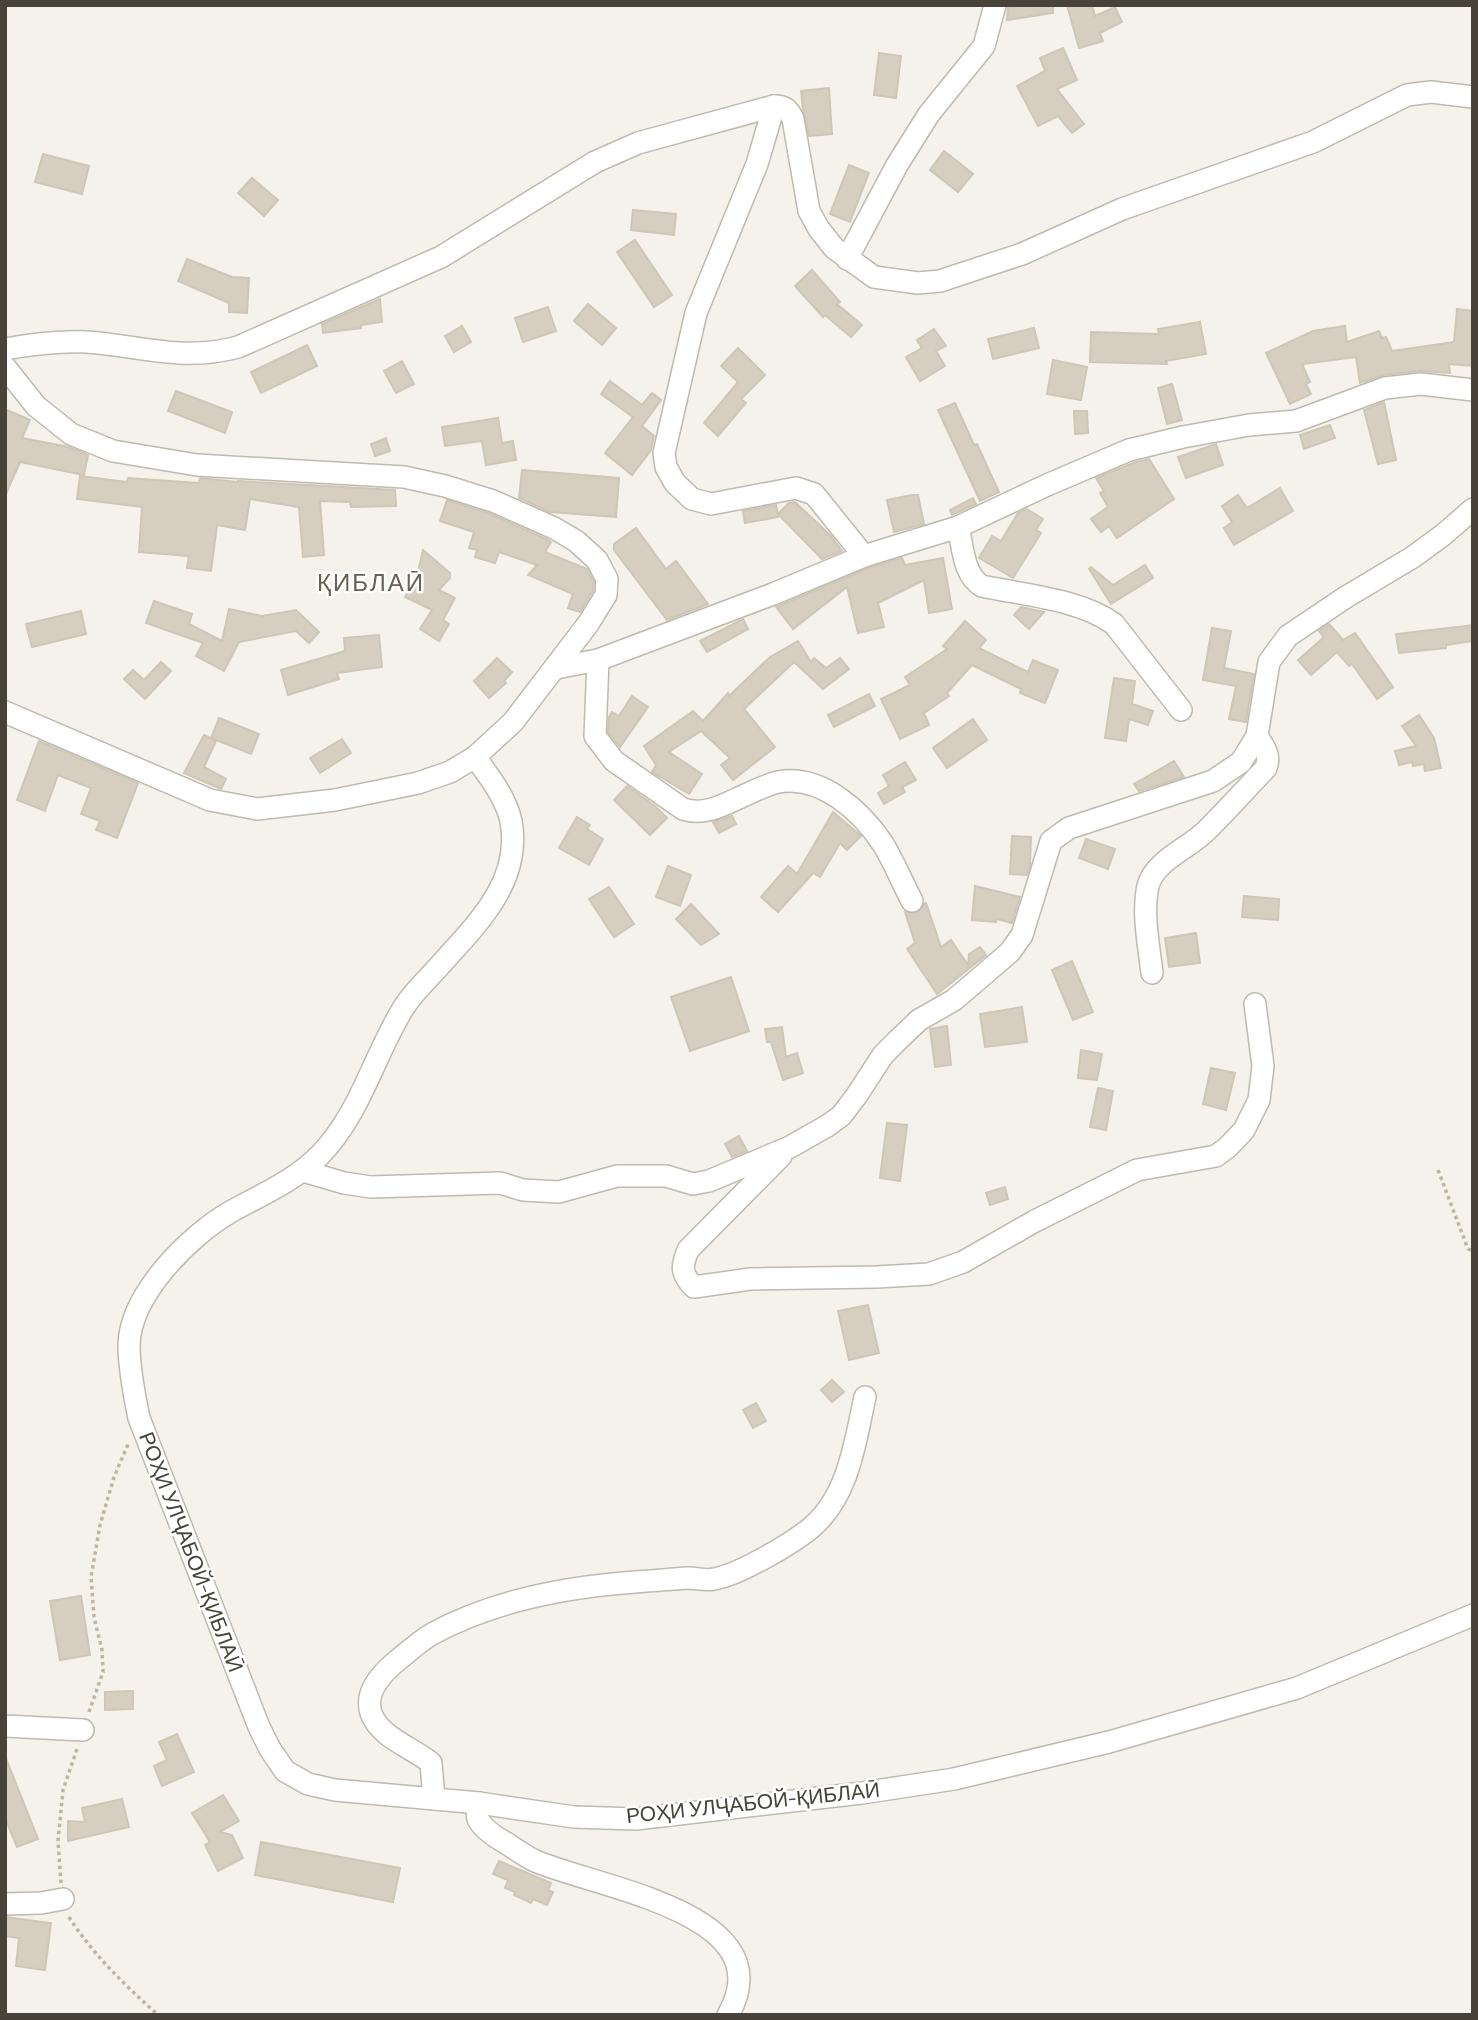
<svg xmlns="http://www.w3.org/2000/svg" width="1478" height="2020" font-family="Barlow,sans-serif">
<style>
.building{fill:#d5cec1;stroke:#cfc6b5;stroke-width:2}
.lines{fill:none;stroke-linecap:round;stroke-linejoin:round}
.minor-casing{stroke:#bfbaae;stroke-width:24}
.path{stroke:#bfb6a1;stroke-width:3.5;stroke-dasharray:3.5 3.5;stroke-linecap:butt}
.minor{stroke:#fff;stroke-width:21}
.labels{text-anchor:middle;stroke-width:5;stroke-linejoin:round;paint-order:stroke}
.street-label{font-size:21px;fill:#474339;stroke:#fff}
.quarter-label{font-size:24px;letter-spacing:2px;fill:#696151;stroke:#fff}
</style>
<rect width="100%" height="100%" fill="#f4f2eb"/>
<!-- building -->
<g class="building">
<path d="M1008 5H1053V13L1007 20Z"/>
<path d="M1067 5H1092L1095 16 1115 7 1122 22 1100 33 1103 41 1079 48Z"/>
<path d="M1063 48 1077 80 1057 89 1084 124 1072 133 1058 116 1038 126 1017 86 1045 71 1040 58Z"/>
<path d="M879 53 901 56 896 98 874 95Z"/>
<path d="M829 88 832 134 809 136 803 109 801 91Z"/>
<path d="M944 151 973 174 958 192 930 170Z"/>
<path d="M43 154 89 166 82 194 35 182Z"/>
<path d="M849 165 869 173 850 222 830 214Z"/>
<path d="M252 178 278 200 264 216 238 193Z"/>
<path d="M633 210 676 214 674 235 631 230Z"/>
<path d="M635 240 672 295 654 307 617 252Z"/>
<path d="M187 259 232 277 249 278 247 313 229 312V303L178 281Z"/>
<path d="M812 270 840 302 837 304 862 325 851 337 825 315 823 317 795 286Z"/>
<path d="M380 299 382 322 361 325V328L323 333 322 324Z"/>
<path d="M588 304 616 328 602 345 574 321Z"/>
<path d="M548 307 556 331 523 342 515 318Z"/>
<path d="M1457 309 1473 311V366L1449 364 1450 373 1420 371 1384 375 1360 383 1356 357 1302 364 1310 382 1306 384 1311 394 1290 404 1266 353 1313 331 1345 326 1347 342 1379 331 1382 338 1386 337 1392 351 1454 342Z"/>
<path d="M1200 322 1206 354 1166 361 1167 364 1090 362 1091 332 1159 334 1158 329Z"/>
<path d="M462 326 471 342 454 352 445 336Z"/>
<path d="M1034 328 1039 348 993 359 988 339Z"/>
<path d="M934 329 946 346 936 351 945 366 920 381 906 357 922 348 917 340Z"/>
<path d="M307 345 317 366 261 393 251 372Z"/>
<path d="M738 348 765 375 741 399 746 403 718 436 704 423 738 382 721 366Z"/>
<path d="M1053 360 1087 367 1081 400 1047 394Z"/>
<path d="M402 361 414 384 396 393 384 371Z"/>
<path d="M610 381 642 405 652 393 661 400 642 426 654 436 651 450 632 475 605 453 633 417 601 394Z"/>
<path d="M1172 384 1182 420 1167 424 1158 388Z"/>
<path d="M176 391 232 412 225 433 168 411Z"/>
<path d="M1384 402 1396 460 1378 464 1364 410Z"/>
<path d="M955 403 974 445 977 444 999 492 980 501 938 410Z"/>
<path d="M5 409 30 420 22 438 69 447 88 455 84 475 20 462 5 496Z"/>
<path d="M1074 411H1087L1088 433 1075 434Z"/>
<path d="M498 418 502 443 513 441 516 460 486 465 482 441 445 446 442 427Z"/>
<path d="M1330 425 1335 438 1304 449 1300 435Z"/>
<path d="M386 438 390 451 375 456 371 444Z"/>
<path d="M1216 444 1223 465 1186 478 1178 457Z"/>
<path d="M1149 459 1174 499 1117 538 1109 526 1101 532 1091 519 1108 507 1100 493 1104 491 1096 478 1133 463Z"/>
<path d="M522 470 619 478 616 517 550 512 519 498Z"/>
<path d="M80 476 127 482 128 478 199 483 200 478 238 482V481L395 490 396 506 351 507 350 502 320 501 324 555 303 557 299 507 250 499 245 530 217 525 211 571 187 568 189 556 139 552 142 507 77 499Z"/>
<path d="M1280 488 1293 511 1234 545 1224 528 1232 522 1222 506 1238 495 1247 508Z"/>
<path d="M912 495H918L924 524 894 532 887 500Z"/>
<path d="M973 498 976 504 952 515 950 510Z"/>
<path d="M447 500 488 513 548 540 551 542 545 552 587 569 594 582 593 591 580 612 568 608 573 594 528 575 537 565 499 552 495 563 475 557 477 550 469 548 474 532 440 521Z"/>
<path d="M795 502 831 536 842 551 822 559 778 514V517L745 523 743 511 776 505 778 514 789 503Z"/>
<path d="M1027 509 1043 519 1036 530 1041 533 1013 578 979 558 992 536 1001 541 1018 513Z"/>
<path d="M636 528 666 569 676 561 708 604 667 620 614 550V544Z"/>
<path d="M423 550 450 573V578L439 590 455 598 443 620 449 624 439 641 420 629 432 610 405 597 418 572Z"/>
<path d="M902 558 905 565 943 558 952 609 929 613 924 580 878 603 884 627 858 633 847 587 793 629 776 607 868 568Z"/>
<path d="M1145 565 1153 578 1111 604 1089 569 1091 567 1113 585Z"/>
<path d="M154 601 192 614 189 624 222 641 229 609 262 616 296 610 319 632 309 643 296 631 239 642 224 671 196 656 203 643 146 623Z"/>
<path d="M1021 607 1044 612 1029 629 1014 615Z"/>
<path d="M81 611 86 634 32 647 26 624Z"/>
<path d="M743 619 748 629 707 652 700 641Z"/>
<path d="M965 621 986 640 979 648 1028 672 1033 660 1058 670 1045 703 1020 693 1021 689 972 665 947 693 949 696 924 713 929 725 900 739 881 699 910 685 905 677 947 649 943 646Z"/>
<path d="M1329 624 1343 640 1355 633 1393 687 1377 699 1352 664 1349 666 1337 652 1311 675 1298 660 1324 637 1319 631Z"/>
<path d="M1473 625V641L1446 645V648L1399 653 1396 634Z"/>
<path d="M1212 628 1231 631 1224 668 1254 674 1246 722 1229 719 1236 686 1203 680Z"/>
<path d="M379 635 382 667 337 673 339 679 288 695 281 670 345 651 344 638Z"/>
<path d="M798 641 811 662 814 658 826 668 840 658 849 669 823 689 794 662 744 709 775 747 733 780 721 765 730 758 701 731 669 752 702 774 689 794 652 772 656 765 644 746 693 711 703 721 728 693 729 696 770 657Z"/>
<path d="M497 658 512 672 504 681 506 683 489 698 474 681Z"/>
<path d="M161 662 171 671 145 699 124 679 133 670 144 680Z"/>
<path d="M1114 678 1135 681 1132 704 1153 711 1148 725 1129 719 1126 741 1105 738Z"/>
<path d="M869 694 875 706 834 727 828 715Z"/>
<path d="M632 696 648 707 620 747 608 732 609 717 612 712 619 716Z"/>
<path d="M1419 715 1434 738 1441 768 1425 771 1424 764 1413 766 1412 762 1399 765 1395 751 1416 746 1402 726Z"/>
<path d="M219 718 259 734 251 754 211 738Z"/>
<path d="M973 719 987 740 947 768 933 748Z"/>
<path d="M204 735 216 741 204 767 226 779 221 789 184 773Z"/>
<path d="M342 739 351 753 320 773 310 758Z"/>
<path d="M39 741 138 783 117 838 96 830 100 821 81 814 91 788 58 775 45 811 17 800Z"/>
<path d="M1174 761 1184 777 1139 791 1134 784Z"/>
<path d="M905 762 916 780 902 787 905 792 884 804 878 793 889 786 883 775Z"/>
<path d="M627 786 655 806 667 818 650 835 614 800Z"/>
<path d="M833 812 861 836 847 850 840 843 820 877 813 873 778 912 761 897 788 866 797 874Z"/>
<path d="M732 816 736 824 719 833 713 822Z"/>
<path d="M577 817 590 825 587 829 603 839 589 865 559 848Z"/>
<path d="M1012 836 1031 837 1030 866 1027 875 1010 874Z"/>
<path d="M1086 839 1115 849 1108 869 1079 858Z"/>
<path d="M668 866 691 875 680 906 656 897Z"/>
<path d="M975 886 1020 897 1012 923 997 919 996 922 972 920Z"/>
<path d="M609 887 634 924 614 937 589 899Z"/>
<path d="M1244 896 1279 899 1278 920 1242 917Z"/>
<path d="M925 903H926L941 947 951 940 968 965 969 954 980 947 986 955 937 994 907 949 915 943 905 912 917 913Z"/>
<path d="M691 904 719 934 701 945 676 919Z"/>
<path d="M1196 933 1200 963 1169 967 1165 938Z"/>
<path d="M1072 961 1093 1012 1073 1020 1052 970Z"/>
<path d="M731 977 749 1031 690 1051 671 997Z"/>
<path d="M1022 1007 1027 1042 985 1047 980 1014Z"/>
<path d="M947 1026 951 1065 935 1067 930 1029Z"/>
<path d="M782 1027 786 1057 797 1053 803 1073 783 1080 771 1042H767L765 1029Z"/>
<path d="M1081 1050 1102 1054 1097 1080 1078 1078Z"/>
<path d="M1211 1068 1235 1073 1226 1110 1203 1104Z"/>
<path d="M1098 1088 1113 1091 1106 1130 1090 1127Z"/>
<path d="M887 1123 907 1125 900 1181 880 1178Z"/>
<path d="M739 1136 747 1151 732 1157 725 1144Z"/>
<path d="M1005 1187 1008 1199 990 1205 986 1193Z"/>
<path d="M868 1305 879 1353 849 1360 838 1311Z"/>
<path d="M832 1380 844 1392 832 1402 821 1390Z"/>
<path d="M756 1403 766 1421 753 1428 743 1410Z"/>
<path d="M81 1596 90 1655 60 1660 50 1601Z"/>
<path d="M133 1691V1709L105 1710V1692Z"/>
<path d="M177 1734 194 1772 162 1786 154 1766 167 1760 159 1742Z"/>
<path d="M5 1756 38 1839 17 1847 5 1818Z"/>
<path d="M223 1795 239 1821 220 1832 232 1835 243 1858 218 1871 205 1845 210 1842 192 1813Z"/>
<path d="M122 1799 129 1827 68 1841V1821L85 1822 82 1808Z"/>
<path d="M261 1842 400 1868 393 1902 255 1875Z"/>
<path d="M499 1861 551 1883 548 1890 553 1892 547 1905 533 1899 531 1903 514 1895 515 1892 505 1888 508 1880 493 1874Z"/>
<path d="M5 1917 51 1923 45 1970 16 1966 19 1938 5 1936Z"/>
</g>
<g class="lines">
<defs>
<g id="minor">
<path d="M847 259 897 165 929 114 984 46 995 5"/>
<path d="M5 349C33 344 59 341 87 342 142 346 182 362 238 347L441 257 595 162 638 143 774 106"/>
<path d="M5 367 36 406 71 434 113 451 197 465 404 477 445 486 493 501 554 528 576 541 597 560 607 579 606 595 588 624 513 722 475 757 450 772 418 783 335 800 257 809 210 800 5 712"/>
<path d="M958 527C963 546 963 575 982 586 1023 595 1080 599 1114 624L1181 710"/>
<path d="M864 556 814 494 796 488 711 504 692 499 675 483 666 467 664 453 696 313 757 164 774 106C785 106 789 110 793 119L809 211 819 229 834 248 874 277 918 283 940 281 1022 254 1122 209 1313 142 1407 95 1431 92 1473 97"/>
<path d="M598 660 595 736 614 761 683 809C705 816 723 805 743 796 754 791 766 785 778 782 821 774 861 811 883 844 894 862 902 882 912 901"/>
<path d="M556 668 598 660 773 594 864 556 958 527 1047 485 1129 450 1183 437 1249 425 1296 421 1385 388 1421 384 1473 390"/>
<path d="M475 757C489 776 506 798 511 821 522 881 478 923 442 963 430 977 414 991 404 1007 374 1055 361 1112 321 1154 296 1180 263 1194 232 1211 191 1234 130 1294 129 1345 129 1369 134 1394 139 1418L259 1727 270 1749 285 1771 308 1784 335 1790 479 1803 574 1817 636 1819 862 1793 954 1779 1109 1742 1297 1688 1473 1615"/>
<path d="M1152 973C1149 946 1142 914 1148 886 1154 861 1189 848 1206 831 1226 811 1246 789 1266 768 1271 755 1264 747 1257 736"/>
<path d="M781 1156 688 1250C681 1267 681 1274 694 1287L750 1279 877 1277 929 1274 963 1262 1035 1221 1137 1170 1216 1156 1228 1147 1244 1130 1259 1100 1263 1066 1255 1004"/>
<path d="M303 1171 344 1183 371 1187 500 1183 523 1190 559 1192 617 1176H666L693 1184 709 1181 790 1147 827 1126 841 1116 857 1095 883 1055 898 1040 919 1020 954 1000 1010 952 1022 935 1051 841 1069 828 1213 781 1241 762 1257 736 1269 662 1288 636 1346 597 1413 557 1443 535 1473 509"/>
<path d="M5 1726 83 1730"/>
<path d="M434 1799 431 1763C412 1747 380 1738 371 1713 364 1691 383 1672 398 1660 409 1651 420 1641 432 1634 492 1601 566 1587 635 1582 653 1581 671 1579 688 1578 697 1578 706 1581 714 1579 739 1575 793 1543 812 1527 849 1495 855 1442 865 1397"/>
<path d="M479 1803C478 1809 476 1814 478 1819 483 1829 497 1838 506 1843 515 1849 524 1855 533 1860 592 1887 787 1912 728 2015"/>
<path d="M5 1904 41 1903 63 1899"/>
</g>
</defs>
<!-- minor casing -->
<use href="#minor" class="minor-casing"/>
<!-- path -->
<g class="path">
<path d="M1438 1170 1468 1249 1473 1251"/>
<path d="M89 1712 103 1672 102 1650 94 1617 91 1577 100 1525 114 1477 129 1442"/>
<path d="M61 1883 58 1841 63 1790 78 1746"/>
<path d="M69 1917C93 1955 125 1985 158 2015"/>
</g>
<!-- minor -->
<use href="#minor" class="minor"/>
</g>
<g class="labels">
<!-- street labels -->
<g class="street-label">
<text transform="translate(191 1552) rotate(69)" y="7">РОҲИ УЛҶАБОЙ-ҚИБЛАӢ</text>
<text transform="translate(753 1803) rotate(-6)" y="7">РОҲИ УЛҶАБОЙ-ҚИБЛАӢ</text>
</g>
<!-- quarter labels -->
<g class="quarter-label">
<text x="371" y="591">ҚИБЛАӢ</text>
</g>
</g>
<!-- border -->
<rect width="1478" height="2020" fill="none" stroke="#474339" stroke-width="14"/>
</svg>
